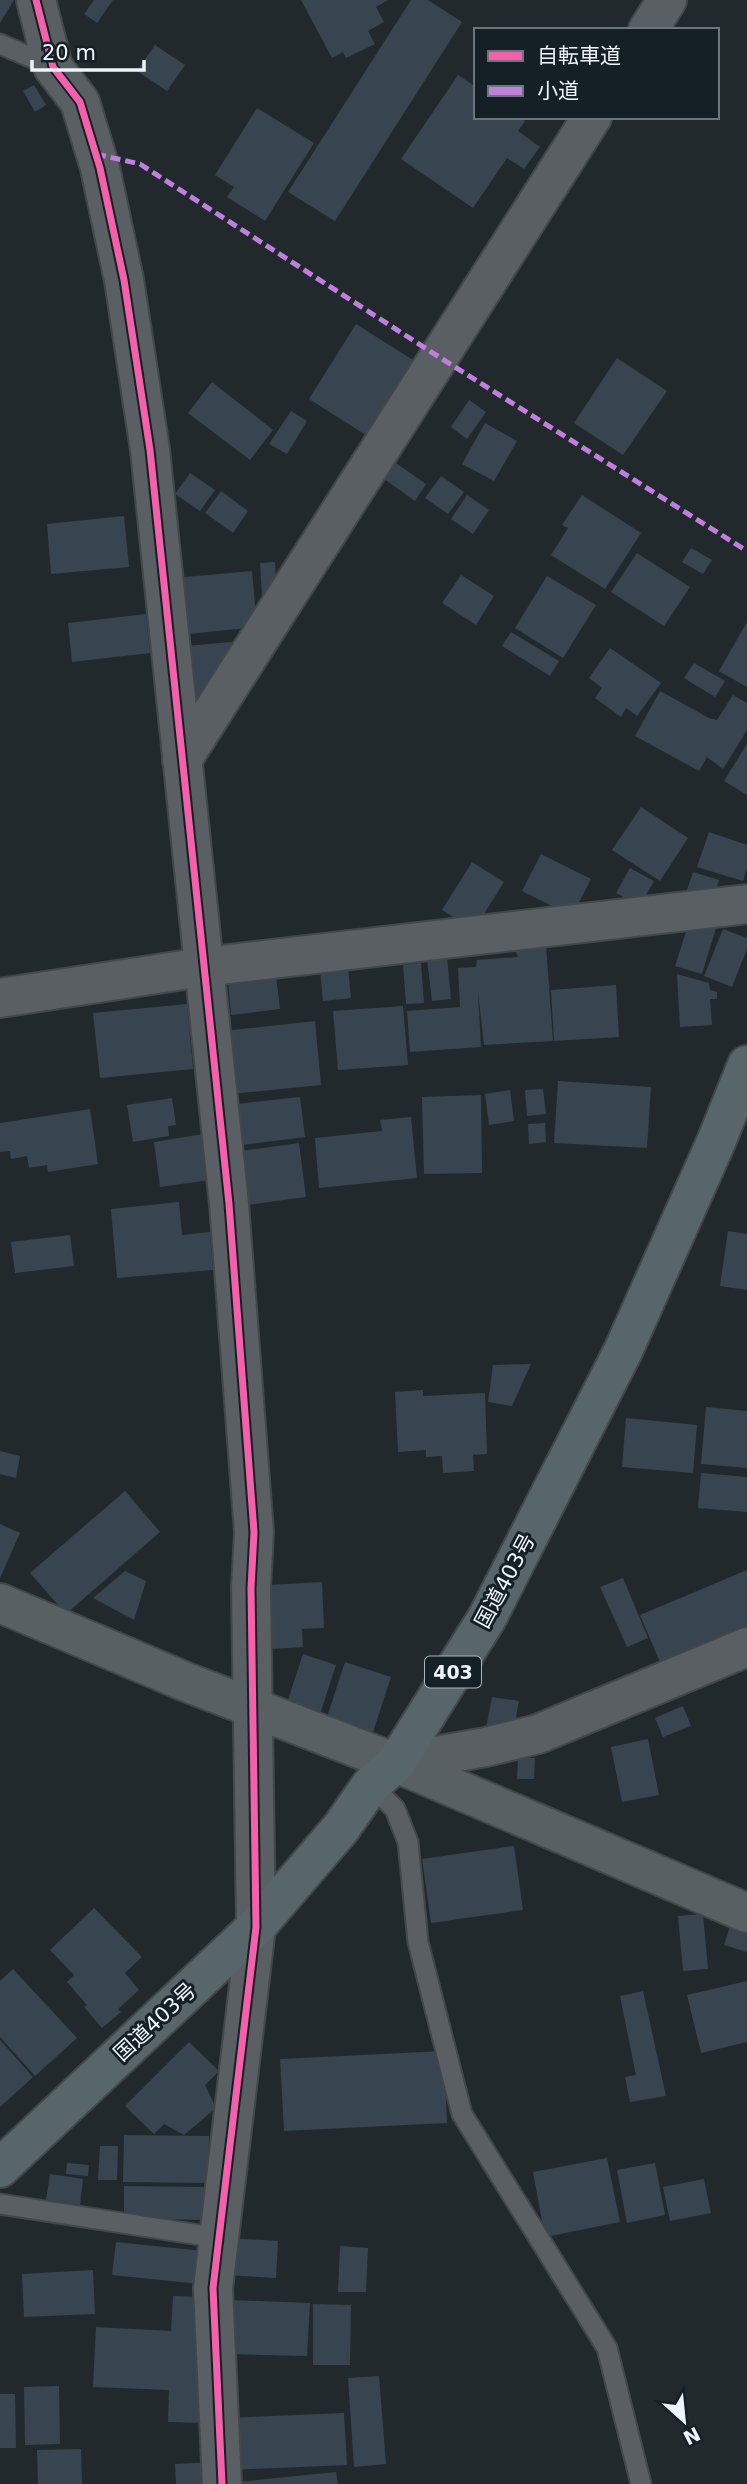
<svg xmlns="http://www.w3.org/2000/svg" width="747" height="2484" font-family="'DejaVu Sans','Noto Sans JP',sans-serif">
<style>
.building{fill:#394451}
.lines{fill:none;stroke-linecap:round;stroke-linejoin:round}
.lane-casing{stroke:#41474a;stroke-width:23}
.street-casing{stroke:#41474a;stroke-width:42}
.secondary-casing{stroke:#41474a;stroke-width:42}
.highway-casing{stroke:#41474a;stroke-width:42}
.lane{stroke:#595f62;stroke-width:19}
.street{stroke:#595f62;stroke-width:38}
.secondary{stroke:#596063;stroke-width:38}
.highway{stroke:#596669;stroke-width:38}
.quiet{stroke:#c07fdc;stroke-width:5;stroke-dasharray:10 5;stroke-linecap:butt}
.cycleway-casing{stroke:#152026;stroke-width:11}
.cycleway{stroke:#f560ab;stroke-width:7}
.labels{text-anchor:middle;stroke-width:6;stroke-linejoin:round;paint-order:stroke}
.shield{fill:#152026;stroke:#adb5ba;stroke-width:2}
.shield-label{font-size:19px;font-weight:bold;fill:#eef5fa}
.street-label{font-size:21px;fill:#eef5fa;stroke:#152026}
</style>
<rect width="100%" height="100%" fill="#22292c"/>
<!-- building -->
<g class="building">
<path d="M0 0H14L0 23Z"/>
<path d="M94 0H113L97 23 84 14Z"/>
<path d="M301 0H388L376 7 384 22 368 31 375 44 346 58 343 52 332 58Z"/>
<path d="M411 0H428L462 22 335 221 288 192Z"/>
<path d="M155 45 185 65 167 91 137 71Z"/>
<path d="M458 75 476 87V117H520L525 121 518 131 540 147 524 169 507 158 473 208 401 159Z"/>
<path d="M34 85 46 105 35 112 23 91Z"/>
<path d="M257 108 314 143 265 221 227 197 234 187 215 175Z"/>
<path d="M356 324 416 362 369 437 309 399Z"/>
<path d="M617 358 667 391 623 455 574 423Z"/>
<path d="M212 382 273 430 250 460 188 413Z"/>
<path d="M469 400 486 412 467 439 451 427Z"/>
<path d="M291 411 307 421 287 454 269 444Z"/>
<path d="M485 423 517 441 494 481 462 464Z"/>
<path d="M396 463 426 484 415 501 384 479Z"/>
<path d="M190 473 215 490 200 511 175 494Z"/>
<path d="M441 476 464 492 448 514 425 498Z"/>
<path d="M221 491 248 511 233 533 205 513Z"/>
<path d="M467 495 489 510 473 534 451 519Z"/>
<path d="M582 495 641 533 605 589 551 555 568 528 562 525Z"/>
<path d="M124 516 129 567 51 574 47 524Z"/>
<path d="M691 548 712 560 703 574 682 562Z"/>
<path d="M637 553 690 587 664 626 611 592Z"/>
<path d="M275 562 277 595 262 596 260 563Z"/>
<path d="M252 571 257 627 179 635 174 578Z"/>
<path d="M461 575 494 596 476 625 442 603Z"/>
<path d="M547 576 596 605 563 658 515 628Z"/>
<path d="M146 614 150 653 72 662 68 623Z"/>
<path d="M747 622V687L719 671Z"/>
<path d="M511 632 559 661 550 676 502 646Z"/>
<path d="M232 642 234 673 211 675 213 701 190 703 186 646Z"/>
<path d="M610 648 661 683 637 716 626 708 621 717 595 698 602 688 589 678Z"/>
<path d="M694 663 725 681 715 697 684 678Z"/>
<path d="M660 691 709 718 717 720 733 695 747 703V730L723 769 707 757 699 771 635 736Z"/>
<path d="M747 744V795L724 781Z"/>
<path d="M641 807 688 838 660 881 612 850Z"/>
<path d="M709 832 747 845V868L743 881 697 867Z"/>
<path d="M541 854 591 879 572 916 522 891Z"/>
<path d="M472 862 504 882 474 930 442 910Z"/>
<path d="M630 868 654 881 640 906 616 893Z"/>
<path d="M693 872 719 880 712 904 685 896Z"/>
<path d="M716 928 702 974 675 966 686 932Z"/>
<path d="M723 929 747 938V949L732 987 704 976Z"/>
<path d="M546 945 553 1041 484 1045 478 992 481 1047 410 1052 407 1011 460 1007 458 968 476 967 477 960 518 957 514 948Z"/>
<path d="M447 957 451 999 432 1001 427 959Z"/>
<path d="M421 963 424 1003 406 1004 403 965Z"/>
<path d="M348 967 351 998 323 1001 320 970Z"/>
<path d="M677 974 709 983 710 990 717 992V999H710L712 1025 680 1027Z"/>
<path d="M276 976 280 1009 231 1015 228 981Z"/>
<path d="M616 985 619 1037 554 1041 551 990Z"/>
<path d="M187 1004 193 1069 100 1078 93 1013Z"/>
<path d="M403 1006 408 1065 338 1070 333 1011Z"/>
<path d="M315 1021 321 1085 230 1094 224 1031Z"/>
<path d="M558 1081 651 1087 647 1148 554 1143Z"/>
<path d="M543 1089 546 1114 527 1116 525 1090Z"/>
<path d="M510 1090 514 1121 489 1125 485 1094Z"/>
<path d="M481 1095 482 1173 424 1174 422 1097Z"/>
<path d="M300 1097 305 1137 241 1145 236 1104Z"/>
<path d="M172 1098 176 1125 168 1126 169 1136 133 1142 127 1105Z"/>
<path d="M90 1109 98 1164 48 1172 47 1165 29 1168 27 1156 11 1159 10 1151 0 1152V1123Z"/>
<path d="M411 1117 417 1178 319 1188 315 1138 382 1131 380 1120Z"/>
<path d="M545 1123 546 1142 529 1144 528 1124Z"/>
<path d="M203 1134 210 1180 160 1187 154 1142Z"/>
<path d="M299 1143 306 1197 240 1206 233 1152Z"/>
<path d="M179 1202 182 1235 210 1232 213 1270 117 1278 111 1209Z"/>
<path d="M728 1231 747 1234V1290L720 1286Z"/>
<path d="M70 1235 74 1266 15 1273 11 1242Z"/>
<path d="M531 1364 512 1406 488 1402 493 1365Z"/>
<path d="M423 1390V1396L485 1393 487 1454 473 1455 474 1471 443 1473 442 1456 426 1457V1450L398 1452 395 1392Z"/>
<path d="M706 1407 747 1411V1468L701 1464Z"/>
<path d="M626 1418 697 1425 693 1473 622 1467Z"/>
<path d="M0 1451 20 1456 16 1478 0 1474Z"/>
<path d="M701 1473 747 1477V1512L698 1508Z"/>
<path d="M125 1491 160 1532 66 1614 30 1573Z"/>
<path d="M0 1524 20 1533 0 1578Z"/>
<path d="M747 1570V1632L662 1677 656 1663 660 1662 640 1615Z"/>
<path d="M125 1571 146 1581 134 1620 93 1598Z"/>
<path d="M623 1578 648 1638 627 1647 600 1587Z"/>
<path d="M322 1582 324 1628 302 1629 303 1647 270 1649 267 1585Z"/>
<path d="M303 1654 336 1665 319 1717 286 1706Z"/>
<path d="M345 1662 391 1677 373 1732 327 1717Z"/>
<path d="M492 1697 519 1701 513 1733 486 1728Z"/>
<path d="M683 1706 691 1726 663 1737 655 1718Z"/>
<path d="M648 1739 659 1795 622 1802 611 1747Z"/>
<path d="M518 1758H535L534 1779H517Z"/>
<path d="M514 1846 523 1910 431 1923 422 1859Z"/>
<path d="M94 1908 142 1957 125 1973 139 1990 118 2009 121 2012 102 2028 84 2007 87 2005 67 1982 74 1975 50 1950Z"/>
<path d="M703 1914 708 1969 683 1971 678 1916Z"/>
<path d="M730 1926 747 1931V1952L724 1945Z"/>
<path d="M13 1969 77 2038 35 2076 0 2037V1981Z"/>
<path d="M747 1981V2042L701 2053 687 1995Z"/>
<path d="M643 1991 666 2096 630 2102 625 2077 636 2075 620 1996Z"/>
<path d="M0 2040 33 2077 0 2107Z"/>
<path d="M189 2042 219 2071 205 2085 216 2108 184 2135 164 2124 154 2134 125 2106Z"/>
<path d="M444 2051 447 2123 284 2131 280 2059Z"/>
<path d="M124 2135 209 2136 208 2183 123 2182Z"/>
<path d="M100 2146H118L117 2180H98Z"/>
<path d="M607 2158 620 2222 545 2237 533 2172Z"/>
<path d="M67 2163 89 2165 88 2176 66 2174Z"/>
<path d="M655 2163 665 2215 627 2223 617 2170Z"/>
<path d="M50 2174 83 2179 80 2205 46 2200Z"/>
<path d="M704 2179 711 2213 670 2221 663 2187Z"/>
<path d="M124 2186 204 2187 203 2220 124 2218Z"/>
<path d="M227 2238 278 2241 276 2278 224 2275Z"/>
<path d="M116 2242 203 2251 200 2284 112 2275Z"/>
<path d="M340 2246 368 2248 366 2292H338Z"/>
<path d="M93 2270 95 2314 24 2317 22 2274Z"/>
<path d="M173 2296 207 2297 203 2423 168 2422 169 2390 93 2387 96 2327 171 2331Z"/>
<path d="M231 2300 310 2303 307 2356 229 2354Z"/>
<path d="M313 2304 351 2305 350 2365H313Z"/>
<path d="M379 2376 386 2464 354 2467 348 2378Z"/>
<path d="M59 2386 60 2444 25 2445 24 2387Z"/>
<path d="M0 2394H15L16 2448H0Z"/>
<path d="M344 2413 347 2465 227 2470 225 2418Z"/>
<path d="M81 2449 82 2484H38L37 2450Z"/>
<path d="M212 2462V2484H176L175 2464Z"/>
<path d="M336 2472 338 2484H238V2482Z"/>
</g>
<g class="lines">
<defs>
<g id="lane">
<path d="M0 44 53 67"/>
<path d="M371 1785 395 1809 408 1842 418 1942 462 2114 607 2348 641 2484"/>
<path d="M0 2204 219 2238"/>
</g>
<g id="street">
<path d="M36 0 53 67 80 102 100 168 124 280 150 450 229 1204 254 1532 251 1588 256 1927 213 2288 222 2484"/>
<path d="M648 30 667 0"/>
<path d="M182 760 592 117"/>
<path d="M0 998 203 967 747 904"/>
<path d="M396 1763 486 1747 538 1734 747 1647"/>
</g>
<path id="secondary" d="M0 1603 186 1682 396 1763 747 1913"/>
<path id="highway" d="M0 2168 256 1927 341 1828 371 1785 396 1763 487 1618 623 1351 716 1142 747 1065"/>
</defs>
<!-- lane casing -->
<use href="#lane" class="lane-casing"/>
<!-- street casing -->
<use href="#street" class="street-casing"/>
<!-- secondary casing -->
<use href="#secondary" class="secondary-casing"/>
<!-- highway casing -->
<use href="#highway" class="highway-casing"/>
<!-- lane -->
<use href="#lane" class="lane"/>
<!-- street -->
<use href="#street" class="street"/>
<!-- secondary -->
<use href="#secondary" class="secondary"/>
<!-- highway -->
<use href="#highway" class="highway"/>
<!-- quiet -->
<path class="quiet" d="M96 154 140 164 439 357 747 551"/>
<defs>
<path id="cycleway" d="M36 0 53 67 80 102 100 168 124 280 150 450 229 1204 254 1532 251 1588 256 1927 213 2288 222 2484"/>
</defs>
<!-- cycleway casing -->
<use href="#cycleway" class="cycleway-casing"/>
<!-- cycleway -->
<use href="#cycleway" class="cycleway"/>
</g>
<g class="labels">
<!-- shield labels -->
<rect class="shield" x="425" y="1656.5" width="56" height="31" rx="5"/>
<g class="shield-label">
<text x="453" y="1679">403</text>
</g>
<!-- street labels -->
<g class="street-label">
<text transform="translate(505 1581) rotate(-62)" y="7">国道403号</text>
<text transform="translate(155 2022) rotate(-43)" y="7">国道403号</text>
</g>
</g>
<!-- legend -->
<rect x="474" y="28" width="245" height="91" fill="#152026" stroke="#6c757b" stroke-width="2"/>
<rect x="488" y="51" width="35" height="10" fill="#f560ab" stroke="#6c757b" stroke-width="2"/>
<text x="537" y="63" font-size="21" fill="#eef5fa">自転車道</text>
<rect x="488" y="86" width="35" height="10" fill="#c07fdc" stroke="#6c757b" stroke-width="2"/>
<text x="537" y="98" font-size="21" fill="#eef5fa">小道</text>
<!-- north arrow -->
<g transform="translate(684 2421) rotate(153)" stroke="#152026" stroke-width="5" paint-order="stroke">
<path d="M0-5L12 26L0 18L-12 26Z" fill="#eef5fa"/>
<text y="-10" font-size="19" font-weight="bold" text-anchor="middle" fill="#eef5fa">N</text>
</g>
<!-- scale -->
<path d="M32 60v10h112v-10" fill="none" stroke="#eef5fa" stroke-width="3.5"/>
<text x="42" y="60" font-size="21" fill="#eef5fa" stroke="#152026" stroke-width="5" paint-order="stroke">20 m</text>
</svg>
